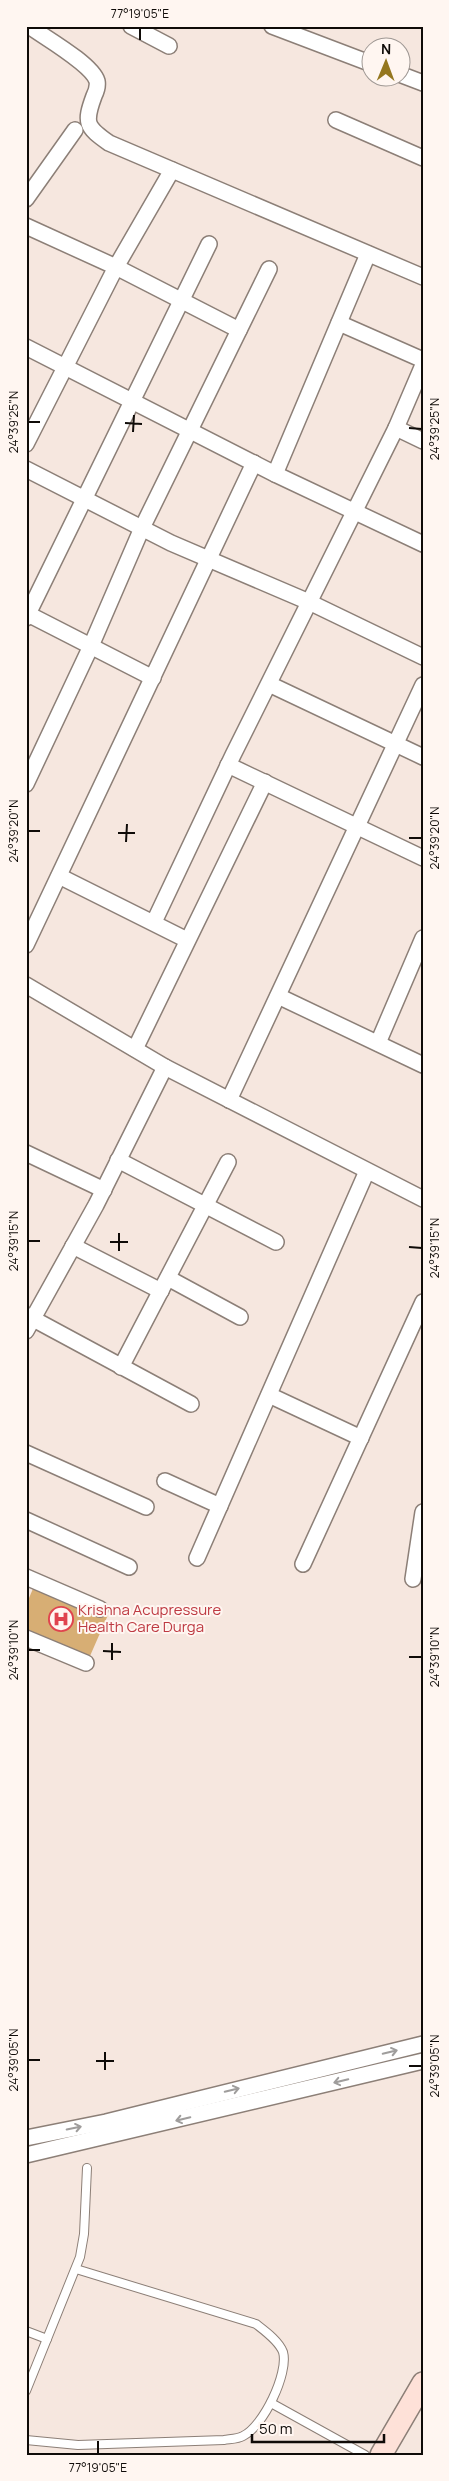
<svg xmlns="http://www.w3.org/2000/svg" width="449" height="2481" font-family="Manrope,sans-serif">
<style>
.building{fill:#d7ae74}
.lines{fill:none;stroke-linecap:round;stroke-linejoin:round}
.service-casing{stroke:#8c7f77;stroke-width:10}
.minor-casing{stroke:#8c7f77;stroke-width:18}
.secondary-casing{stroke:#8c7f77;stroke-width:24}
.service{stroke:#fff;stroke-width:8}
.minor{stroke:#fff;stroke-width:15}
.secondary{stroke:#fee1d8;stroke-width:21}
.oneway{stroke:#9f9d9c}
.ticks{fill:none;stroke:#0f0b08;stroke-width:2}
.labels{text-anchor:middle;stroke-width:4;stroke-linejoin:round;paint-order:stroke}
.health-label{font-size:15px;fill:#be3a42;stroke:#fff6f1;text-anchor:start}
.neatline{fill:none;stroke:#0f0b08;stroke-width:2}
.ticks-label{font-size:12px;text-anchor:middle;fill:#0f0b08}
</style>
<rect width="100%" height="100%" fill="#f6e7df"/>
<!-- building -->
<path class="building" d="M35 1584 108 1615 90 1656 26 1629V1605Z"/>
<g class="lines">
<defs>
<g id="service">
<path d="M26 2331 47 2339"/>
<path d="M26 2391 80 2257 84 2234 87 2168"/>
<path d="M271 2403 365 2455"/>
<path d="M26 2440 78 2445 224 2440C230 2439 238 2439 243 2436 263 2427 289 2373 283 2352 279 2341 265 2331 256 2324L76 2269"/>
</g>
<g id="minor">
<path d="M29 26C44 37 92 64 97 81 98 86 96 92 94 96 84 123 86 127 109 143L423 277"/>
<path d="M131 26 169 46"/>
<path d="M272 26 372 64"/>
<path d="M402 75 423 83"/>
<path d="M336 120 423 158"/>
<path d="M26 199 75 130"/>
<path d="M26 226 116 267 239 330"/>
<path d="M339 323 423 360"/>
<path d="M26 347 275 474 423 544"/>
<path d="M396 428 423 441"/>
<path d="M26 444 116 267 172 170"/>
<path d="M26 469 171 543 309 602 423 657"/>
<path d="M275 474 368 254"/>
<path d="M26 613 153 678"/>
<path d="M26 618 209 244"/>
<path d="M269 684 423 757"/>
<path d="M228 765 423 858"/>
<path d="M26 784 91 646 142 528 269 269"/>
<path d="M59 876 187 940"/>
<path d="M154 922 233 755 396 428 423 365"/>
<path d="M26 945 254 463"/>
<path d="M26 985 165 1067 423 1199"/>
<path d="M278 996 423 1065"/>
<path d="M378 1043 423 938"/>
<path d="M135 1049 265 782"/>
<path d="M229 1100 423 685"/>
<path d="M26 1153 104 1190"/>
<path d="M118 1160 276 1242"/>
<path d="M73 1246 161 1291"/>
<path d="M168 1278 240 1317"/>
<path d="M26 1315 191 1404"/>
<path d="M26 1331 96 1205 165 1067"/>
<path d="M121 1367 228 1162"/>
<path d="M269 1395 361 1438"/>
<path d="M26 1453 146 1507"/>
<path d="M165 1481 220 1506"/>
<path d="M26 1520 129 1567"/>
<path d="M197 1558 367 1171"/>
<path d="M303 1564 423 1302"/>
<path d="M26 1577 100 1609"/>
<path d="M413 1579 423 1512"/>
<path d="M26 1638 86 1663"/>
<path d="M26 2138 106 2122 423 2044"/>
<path d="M26 2155 423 2061"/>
</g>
<path id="secondary" d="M381 2455 423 2383"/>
</defs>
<!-- service casing -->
<use href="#service" class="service-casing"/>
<!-- minor casing -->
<use href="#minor" class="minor-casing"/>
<!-- secondary casing -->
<use href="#secondary" class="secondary-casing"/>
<!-- service -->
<use href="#service" class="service"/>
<!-- minor -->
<use href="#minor" class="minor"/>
<!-- secondary -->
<use href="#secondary" class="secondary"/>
</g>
<!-- one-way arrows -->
<defs><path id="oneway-shaft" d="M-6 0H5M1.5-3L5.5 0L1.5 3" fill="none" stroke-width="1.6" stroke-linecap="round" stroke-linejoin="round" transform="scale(1.25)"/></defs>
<g class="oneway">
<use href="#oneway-shaft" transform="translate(390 2052) rotate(-13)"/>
<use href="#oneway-shaft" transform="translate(341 2081) rotate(166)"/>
<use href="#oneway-shaft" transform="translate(232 2090) rotate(-14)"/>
<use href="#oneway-shaft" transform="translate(183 2119) rotate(167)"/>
<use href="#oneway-shaft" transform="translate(74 2128) rotate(-12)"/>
</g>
<!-- ticks -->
<path class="ticks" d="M140 40V28M28 422H40M125 423 142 424M409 428 422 429M133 432 134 415M28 831H40M118 833H135M409 838H422M126 842 127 824M28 1241H40M110 1242H128M409 1247 422 1248M119 1251V1233M28 1650H40M103 1651 121 1652M409 1657H422M112 1660V1643M28 2060H40M96 2061H114M409 2066H422M105 2070V2052M98 2454V2441"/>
<!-- icons -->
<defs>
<symbol id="hospital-ring" viewBox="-11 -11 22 22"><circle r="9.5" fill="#fff6f1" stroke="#e0444e" stroke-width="1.5"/><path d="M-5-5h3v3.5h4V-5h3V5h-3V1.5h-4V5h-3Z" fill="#e0444e"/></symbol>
</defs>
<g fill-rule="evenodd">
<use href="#hospital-ring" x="47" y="1605" width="28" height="28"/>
</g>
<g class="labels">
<!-- health labels -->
<g class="health-label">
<text x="78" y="1615">Krishna Acupressure<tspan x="78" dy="17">Health Care Durga</tspan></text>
</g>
</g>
<!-- border -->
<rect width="449" height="2481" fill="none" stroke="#fff6f1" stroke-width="55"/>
<!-- north arrow -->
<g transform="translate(386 62) rotate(1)"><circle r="24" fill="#fff6f1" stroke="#9f9894"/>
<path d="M0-4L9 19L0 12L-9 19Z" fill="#95771f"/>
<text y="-8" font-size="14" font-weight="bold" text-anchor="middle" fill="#0f0b08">N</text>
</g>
<!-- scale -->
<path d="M252 2434v8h132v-8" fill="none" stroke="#0f0b08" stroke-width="2.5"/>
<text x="259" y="2434" font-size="15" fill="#0f0b08" stroke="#fff6f1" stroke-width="4" paint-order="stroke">50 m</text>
<rect x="28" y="28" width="394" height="2426" class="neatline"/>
<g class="ticks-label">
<text x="140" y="18">77°19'05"E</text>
<text transform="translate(14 422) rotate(-90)" y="4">24°39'25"N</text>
<text transform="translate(435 429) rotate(-90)" y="4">24°39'25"N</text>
<text transform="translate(14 831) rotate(-90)" y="4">24°39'20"N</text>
<text transform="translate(435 838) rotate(-90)" y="4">24°39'20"N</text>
<text transform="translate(14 1241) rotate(-90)" y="4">24°39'15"N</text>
<text transform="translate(435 1248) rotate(-90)" y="4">24°39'15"N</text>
<text transform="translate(14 1650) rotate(-90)" y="4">24°39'10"N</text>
<text transform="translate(435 1657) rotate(-90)" y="4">24°39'10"N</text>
<text transform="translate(14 2060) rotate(-90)" y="4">24°39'05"N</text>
<text transform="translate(435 2066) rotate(-90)" y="4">24°39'05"N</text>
<text x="98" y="2472">77°19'05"E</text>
</g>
</svg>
